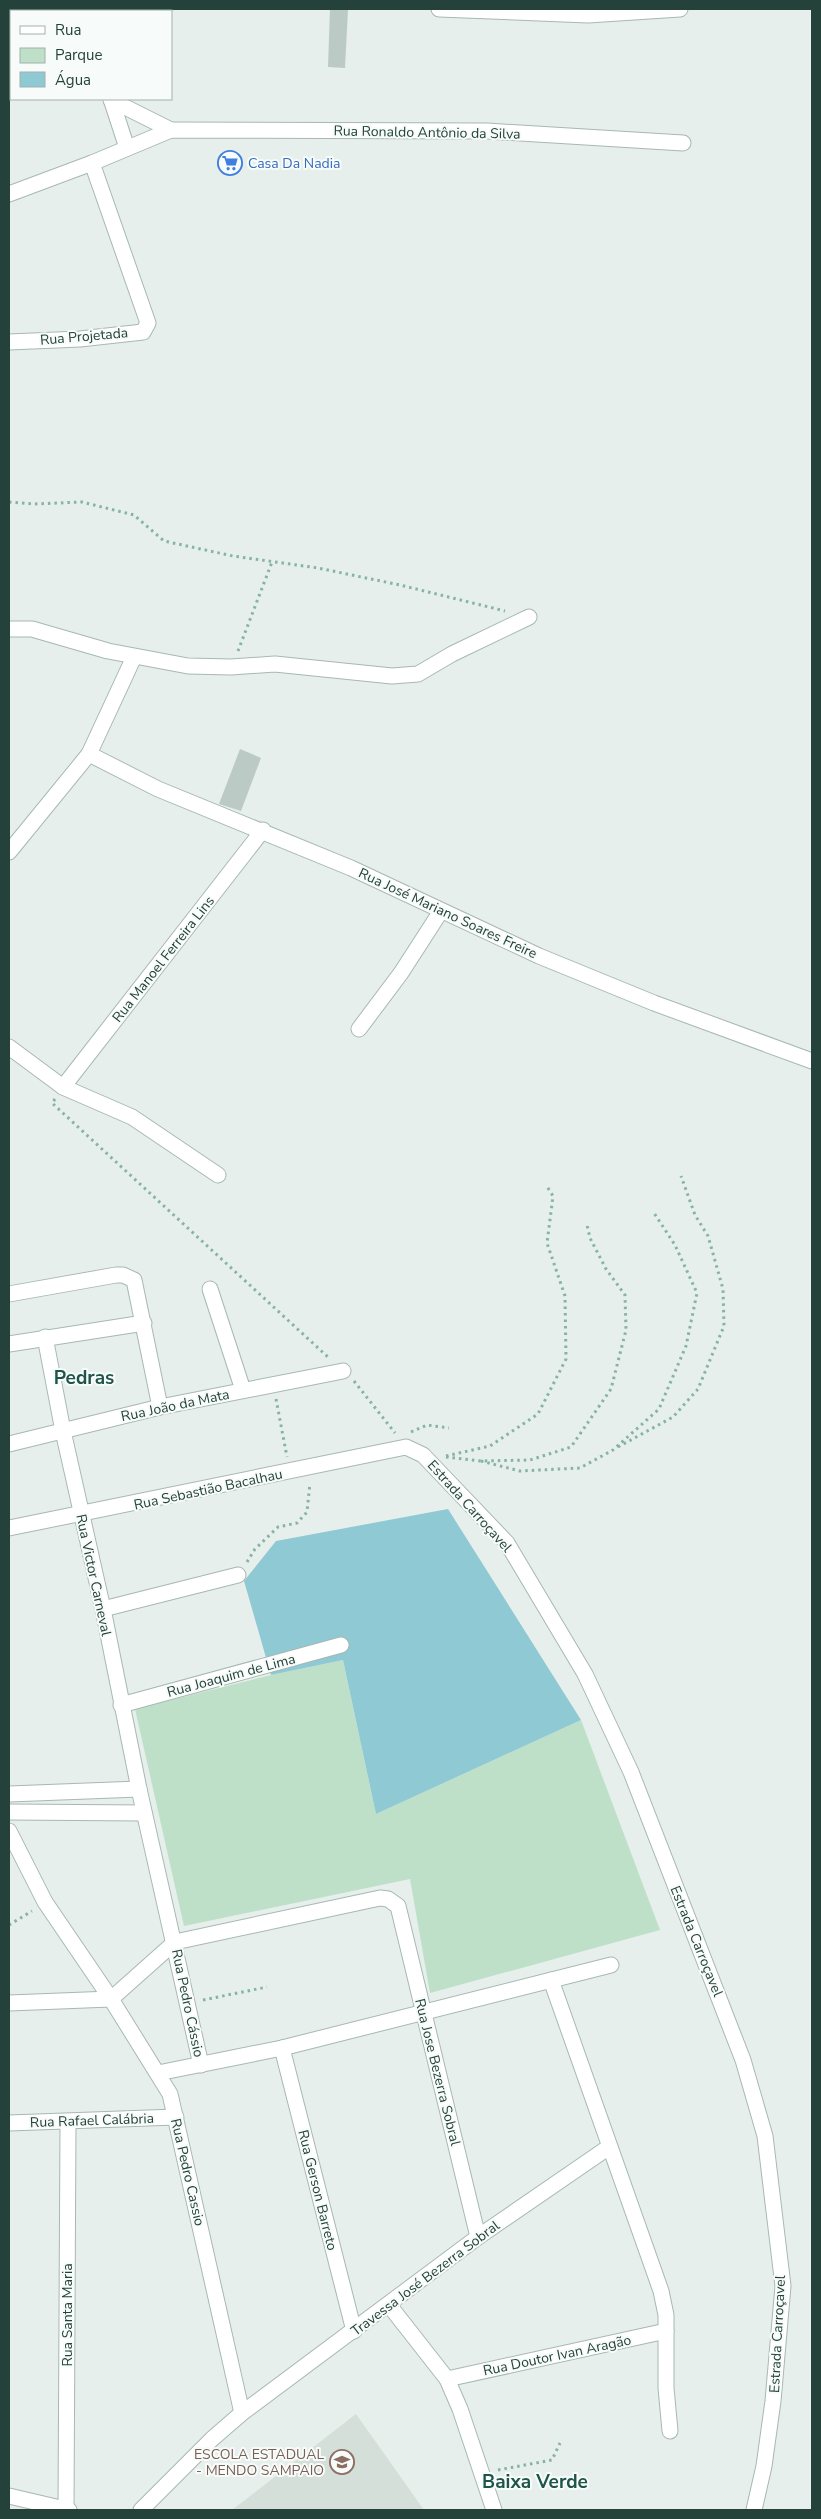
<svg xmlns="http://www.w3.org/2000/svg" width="821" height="2519" font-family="'Nunito Sans',sans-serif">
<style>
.built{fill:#d4dfda}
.green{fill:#bfe0c8}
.water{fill:#8ec9d4}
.building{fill:#bbcac4}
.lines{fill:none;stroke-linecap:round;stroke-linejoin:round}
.minor-casing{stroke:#a8b8b2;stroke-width:17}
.path{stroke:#86b3a5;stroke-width:3;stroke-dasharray:2.5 4;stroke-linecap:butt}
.minor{stroke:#fff;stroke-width:15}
.labels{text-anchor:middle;stroke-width:4;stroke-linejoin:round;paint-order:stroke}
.street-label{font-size:14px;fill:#24423a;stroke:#f7fbf9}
.shop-label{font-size:14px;fill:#366cbe;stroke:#f7fbf9;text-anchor:start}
.education-label{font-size:14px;fill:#785e54;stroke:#f7fbf9;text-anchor:end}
.district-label{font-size:19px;font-weight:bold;fill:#1f5548;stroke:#f7fbf9}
</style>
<rect width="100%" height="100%" fill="#e6efeb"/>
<!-- built -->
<path class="built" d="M356 2414 424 2510H232Z"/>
<!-- green -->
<path class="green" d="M343 1660 376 1814 581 1720 660 1930 430 1993 410 1879 184 1926 135 1709 271 1675Z"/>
<!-- water -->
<path class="water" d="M448 1509 581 1720 376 1814 343 1660 271 1675 244 1581 276 1541Z"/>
<!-- building -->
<g class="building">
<path d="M330 9H348L345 68 328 67Z"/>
<path d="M240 749 261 758 241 811 219 804Z"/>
</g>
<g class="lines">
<defs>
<g id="minor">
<path d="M439 9 588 15 680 9"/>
<path d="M106 11 113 9"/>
<path d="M9 52 11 51"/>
<path d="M111 99 127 148"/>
<path d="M111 100 171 130"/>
<path d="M9 194 92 163 171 130 487 131 683 143"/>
<path d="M9 342 80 339 143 332 148 323 92 163"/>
<path d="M9 629H32L108 651 188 666 231 667 275 664 392 676 418 674 452 654 529 617"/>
<path d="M89 754 158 789 351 868 539 956 654 1003 812 1061"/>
<path d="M9 852 89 754 134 657"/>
<path d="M359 1029 401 973 441 911"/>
<path d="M9 1047 63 1087 132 1117 218 1175"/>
<path d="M63 1087 263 830"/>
<path d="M210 1289 243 1390"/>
<path d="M9 1294 116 1275H123L134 1280 160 1407"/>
<path d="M45 1337 63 1431 103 1609 139 1789 201 2065"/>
<path d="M9 1344 144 1323"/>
<path d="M9 1444 160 1407 343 1371"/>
<path d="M9 1528 406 1447 423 1455 507 1543 585 1674 631 1772 743 2060 765 2136 783 2286 773 2401 764 2466 754 2510"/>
<path d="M103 1609 238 1575"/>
<path d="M121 1705 341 1645"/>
<path d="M9 1794 139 1789"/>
<path d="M9 1812 144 1813"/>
<path d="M9 1831 45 1902 111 1999 170 2094 242 2413"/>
<path d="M551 1980 661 2291 666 2315V2388L670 2431"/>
<path d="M9 2003 111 1999 175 1942 380 1898 388 1899 398 1906 478 2237"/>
<path d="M282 2048 354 2331"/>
<path d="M158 2073 282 2048 611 1965"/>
<path d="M9 2123 176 2117"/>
<path d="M389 2305 447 2379 460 2409 494 2510"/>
<path d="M447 2379 666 2331"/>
<path d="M9 2496 69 2510"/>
<path d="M66 2509 68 2122"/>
<path d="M141 2510 212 2439 242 2413 478 2237 609 2147"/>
</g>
</defs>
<!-- minor casing -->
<use href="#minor" class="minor-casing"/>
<!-- path -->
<g class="path">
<path d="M9 502 34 504 82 502 134 515 164 541 233 556 318 568 400 585 505 611"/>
<path d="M238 651 272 562"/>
<path d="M55 1099 52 1103 329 1358"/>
<path d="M354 1381 395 1433"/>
<path d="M276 1399 287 1457"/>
<path d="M411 1432 427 1425 449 1428"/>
<path d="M618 1447 673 1417 698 1389 724 1326 723 1289 708 1236 695 1215 681 1176"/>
<path d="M446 1456 490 1446 538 1414 566 1359 565 1296 547 1243 553 1196 546 1185"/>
<path d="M446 1457 481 1461 530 1460 571 1447 611 1389 626 1330 625 1295 606 1269 590 1238 587 1225"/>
<path d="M481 1461 520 1471 580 1468 613 1450 659 1409 686 1346 697 1293 675 1245 654 1213"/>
<path d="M247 1562 255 1549 278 1527 297 1523 307 1512 310 1483"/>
<path d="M9 1925 32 1911"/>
<path d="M203 2000 267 1987"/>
<path d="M498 2470 552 2460 560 2443"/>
</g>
<!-- minor -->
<use href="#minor" class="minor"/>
</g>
<!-- icons -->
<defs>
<symbol id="supermarket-ring" viewBox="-11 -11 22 22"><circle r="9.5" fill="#f7fbf9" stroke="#3f7fe0" stroke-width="1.5"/><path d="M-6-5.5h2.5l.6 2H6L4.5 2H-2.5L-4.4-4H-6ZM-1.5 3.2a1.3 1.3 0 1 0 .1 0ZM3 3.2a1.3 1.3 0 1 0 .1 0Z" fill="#3f7fe0"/></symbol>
<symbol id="school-ring" viewBox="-11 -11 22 22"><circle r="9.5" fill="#f7fbf9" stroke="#8d6e63" stroke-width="1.5"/><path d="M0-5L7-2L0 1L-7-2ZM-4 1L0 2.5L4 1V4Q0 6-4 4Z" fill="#8d6e63"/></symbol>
</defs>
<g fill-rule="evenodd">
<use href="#supermarket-ring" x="216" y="149" width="28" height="28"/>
<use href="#school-ring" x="328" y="2448" width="28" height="28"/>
</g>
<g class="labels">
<!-- street labels -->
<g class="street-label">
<text transform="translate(427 132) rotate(1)" y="5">Rua Ronaldo Antônio da Silva</text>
<text transform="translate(84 336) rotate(-5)" y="5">Rua Projetada</text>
<text transform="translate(448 913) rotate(25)" y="5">Rua José Mariano Soares Freire</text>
<text transform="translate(163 959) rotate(-52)" y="5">Rua Manoel Ferreira Lins</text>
<text transform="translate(175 1405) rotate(-12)" y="5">Rua João da Mata</text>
<text transform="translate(208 1489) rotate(-12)" y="5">Rua Sebastião Bacalhau</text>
<text transform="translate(470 1506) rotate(48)" y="5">Estrada Carroçavel</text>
<text transform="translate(94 1575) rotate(78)" y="5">Rua Victor Carneval</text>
<text transform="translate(231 1675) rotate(-15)" y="5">Rua Joaquim de Lima</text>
<text transform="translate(697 1941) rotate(68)" y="5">Estrada Carroçavel</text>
<text transform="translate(188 2003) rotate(78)" y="5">Rua Pedro Cássio</text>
<text transform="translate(438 2072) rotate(76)" y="5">Rua Jose Bezerra Sobral</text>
<text transform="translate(92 2120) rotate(-2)" y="5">Rua Rafael Calábria</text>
<text transform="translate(188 2172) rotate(77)" y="5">Rua Pedro Cassio</text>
<text transform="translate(318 2190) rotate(76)" y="5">Rua Gerson Barreto</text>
<text transform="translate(425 2278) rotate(-37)" y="5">Travessa José Bezerra Sobral</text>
<text transform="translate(67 2315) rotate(-90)" y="5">Rua Santa Maria</text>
<text transform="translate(777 2334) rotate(-87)" y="5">Estrada Carroçavel</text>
<text transform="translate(557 2355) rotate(-12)" y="5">Rua Doutor Ivan Aragão</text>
</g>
<!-- shop labels -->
<g class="shop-label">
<text x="248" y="168">Casa Da Nadia</text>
</g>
<!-- education labels -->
<g class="education-label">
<text x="324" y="2459">ESCOLA ESTADUAL<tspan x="324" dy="16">- MENDO SAMPAIO</tspan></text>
</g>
<!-- district labels -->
<g class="district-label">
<text x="84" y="1384">Pedras</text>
<text x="535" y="2488">Baixa Verde</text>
</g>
</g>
<!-- border -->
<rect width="821" height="2519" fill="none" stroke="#24423a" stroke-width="20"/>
<!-- legend -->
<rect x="10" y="10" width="162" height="90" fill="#f7fbf9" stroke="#a3b1ad"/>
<rect x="20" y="26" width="25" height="8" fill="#ffffff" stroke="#a3b1ad"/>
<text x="55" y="35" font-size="15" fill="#24423a">Rua</text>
<rect x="20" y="48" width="25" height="15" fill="#bfe0c8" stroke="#a3b1ad"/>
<text x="55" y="60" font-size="15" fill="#24423a">Parque</text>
<rect x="20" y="72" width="25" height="15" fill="#8ec9d4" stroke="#a3b1ad"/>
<text x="55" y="85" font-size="15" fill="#24423a">Água</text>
</svg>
